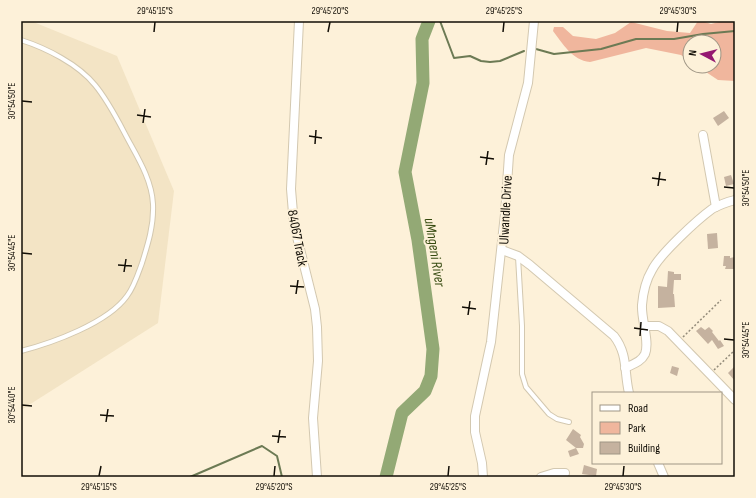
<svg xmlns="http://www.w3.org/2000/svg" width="756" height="498" font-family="'Sofia Sans Condensed',sans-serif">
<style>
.built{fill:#f3e4c5}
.green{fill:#f0b69d}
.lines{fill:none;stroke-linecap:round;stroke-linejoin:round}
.stream{stroke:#6c7a54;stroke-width:2}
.river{stroke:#93a975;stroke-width:13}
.building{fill:#c5b29f}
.service-casing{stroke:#d3c8b0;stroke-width:6}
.minor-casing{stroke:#d3c8b0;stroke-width:10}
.path{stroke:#948c7b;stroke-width:1.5;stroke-dasharray:2 2;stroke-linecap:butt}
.service{stroke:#fff;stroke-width:4}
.minor{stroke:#fff;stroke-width:8}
.ticks{fill:none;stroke:#120e06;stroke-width:1.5}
.labels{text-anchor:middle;stroke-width:4;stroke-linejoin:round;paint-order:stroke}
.street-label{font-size:14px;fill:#120e06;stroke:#fdf1d9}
.water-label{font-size:15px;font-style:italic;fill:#364a10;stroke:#fdf1d9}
.neatline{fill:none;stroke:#120e06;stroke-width:1.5}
.ticks-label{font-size:10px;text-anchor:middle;fill:#120e06}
</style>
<rect width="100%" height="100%" fill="#fdf1d9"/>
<!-- built -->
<path class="built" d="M21 21H31L117 56 174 191 158 323 21 410Z"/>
<!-- green -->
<path class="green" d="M698 21H702L711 24 723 21H735V81L718 80 697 66H714V42H690V61L681 55 646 48 590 62C572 60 563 44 553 31L554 27H563L573 36 596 39 615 33 631 22 667 31 690 33Z"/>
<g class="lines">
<!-- stream -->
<g class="stream">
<path d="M440 21 454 58 470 56 481 61 490 62 500 61 524 51"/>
<path d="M536 49 554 54 601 49 636 39H674L703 34 735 31"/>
<path d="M190 477 262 446 277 456 282 477"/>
</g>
<!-- river -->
<path class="river" d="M386 477 402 413 425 391 431 376 433 349 418 240 405 172 423 83 422 39 429 21"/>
</g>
<!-- building -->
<g class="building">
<path d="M724 111 729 118 718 126 713 118Z"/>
<path d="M731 175 734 184 726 186 724 177Z"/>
<path d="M717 233 718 248 708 249 707 234Z"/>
<path d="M724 256H730V258L735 257V269H725L726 266H723Z"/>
<path d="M668 271 674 272V274H681V280H674L673 294H674L675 307 658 308V286L667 287Z"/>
<path d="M701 327 705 330 709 327 713 331 712 332 719 341 720 340 724 346 718 349 712 340 708 344 696 331Z"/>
<path d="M672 366 679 368 677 376 670 373Z"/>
<path d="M735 366V381L728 373Z"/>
<path d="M573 429 581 435 580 437 584 444 583 448H576L566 440Z"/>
<path d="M576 448 579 454 570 457 568 451Z"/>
<path d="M584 465 597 469 596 476 582 474Z"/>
</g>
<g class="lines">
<defs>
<g id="service">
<path d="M21 40C46 48 78 64 95 85 110 103 120 125 131 145 141 163 152 183 153 204 154 225 148 244 142 263 138 274 134 287 127 296 108 323 52 343 21 351"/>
<path d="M518 257 522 326V374L526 387 549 414 557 419 569 422"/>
</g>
<g id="minor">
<path d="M299 21 291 189 294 225 315 309 317 327 318 361 313 418 317 477"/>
<path d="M703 135 716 207"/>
<path d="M502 250 518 256 530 265 614 336C628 354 624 372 629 393"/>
<path d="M644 326H659L668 331 735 400"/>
<path d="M625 368C633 364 641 362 645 354 650 342 641 319 642 305 643 293 646 280 652 270 660 254 697 220 712 209 719 205 727 202 735 200"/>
<path d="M658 463 664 477"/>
<path d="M483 477 482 463 475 432V416L491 342 505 214 509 155 528 83 534 21"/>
<path d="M541 477 554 473H565"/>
</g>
</defs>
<!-- service casing -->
<use href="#service" class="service-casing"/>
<!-- minor casing -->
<use href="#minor" class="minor-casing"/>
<!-- path -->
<g class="path">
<path d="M683 337 721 300"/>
<path d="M714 370 735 350"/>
</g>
<!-- service -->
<use href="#service" class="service"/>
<!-- minor -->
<use href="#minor" class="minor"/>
</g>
<!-- ticks -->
<path class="ticks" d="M154 32 155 22M328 32 330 22M503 32 504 22M677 32 678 22M22 101 32 102M137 115 151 117M143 123 145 109M309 136 322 138M315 144 316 130M480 157 494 159M486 165 488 151M652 178 666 180M658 186 660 172M724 187 734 188M22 253 32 254M118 265 132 266M124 272 126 259M290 286 304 287M296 294 298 280M462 307 476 309M468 315 470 301M634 328 648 330M640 336 641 322M724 339 734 340M22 405 32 406M100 415 114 416M106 422 108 409M272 436 286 437M278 443 280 430M99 476 101 466M274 476 275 466M448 476 449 466M623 476 624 466"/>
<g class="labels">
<!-- street labels -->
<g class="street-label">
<text transform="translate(505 210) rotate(-87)" y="5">Ulwandle Drive</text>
<text transform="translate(298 238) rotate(79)" y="5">84067 Track</text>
</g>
<!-- water labels -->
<g class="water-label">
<text transform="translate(435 252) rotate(81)" y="5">uMngeni River</text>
</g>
</g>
<!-- border -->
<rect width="756" height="498" fill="none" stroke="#fdf1d9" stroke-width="44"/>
<!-- legend -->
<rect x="592" y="392" width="130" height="72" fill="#fdf1d9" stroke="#9f9685"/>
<rect x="600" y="405" width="20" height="6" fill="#ffffff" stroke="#9f9685"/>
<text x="628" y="412" font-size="12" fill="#120e06">Road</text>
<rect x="600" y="422" width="20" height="12" fill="#f0b69d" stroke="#9f9685"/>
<text x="628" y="432" font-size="12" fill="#120e06">Park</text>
<rect x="600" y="442" width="20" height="12" fill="#c5b29f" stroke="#9f9685"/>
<text x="628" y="452" font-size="12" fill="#120e06">Building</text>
<!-- north arrow -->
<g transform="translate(702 54) rotate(277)"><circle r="19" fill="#fdf1d9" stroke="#9f9685"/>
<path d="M0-3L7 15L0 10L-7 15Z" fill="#951871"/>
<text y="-6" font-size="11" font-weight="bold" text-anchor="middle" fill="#120e06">N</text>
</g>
<rect x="22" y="22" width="712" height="454" class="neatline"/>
<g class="ticks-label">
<text x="155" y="14">29°45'15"S</text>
<text x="330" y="14">29°45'20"S</text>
<text x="504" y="14">29°45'25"S</text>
<text x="678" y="14">29°45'30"S</text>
<text transform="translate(11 101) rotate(-90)" y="4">30°54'50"E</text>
<text transform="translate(745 188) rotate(-90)" y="4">30°54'50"E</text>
<text transform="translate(11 253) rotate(-90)" y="4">30°54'45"E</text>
<text transform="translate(745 340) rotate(-90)" y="4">30°54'45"E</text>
<text transform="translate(11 405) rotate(-90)" y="4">30°54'40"E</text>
<text x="99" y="490">29°45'15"S</text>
<text x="274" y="490">29°45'20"S</text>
<text x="448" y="490">29°45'25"S</text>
<text x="623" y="490">29°45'30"S</text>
</g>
</svg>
